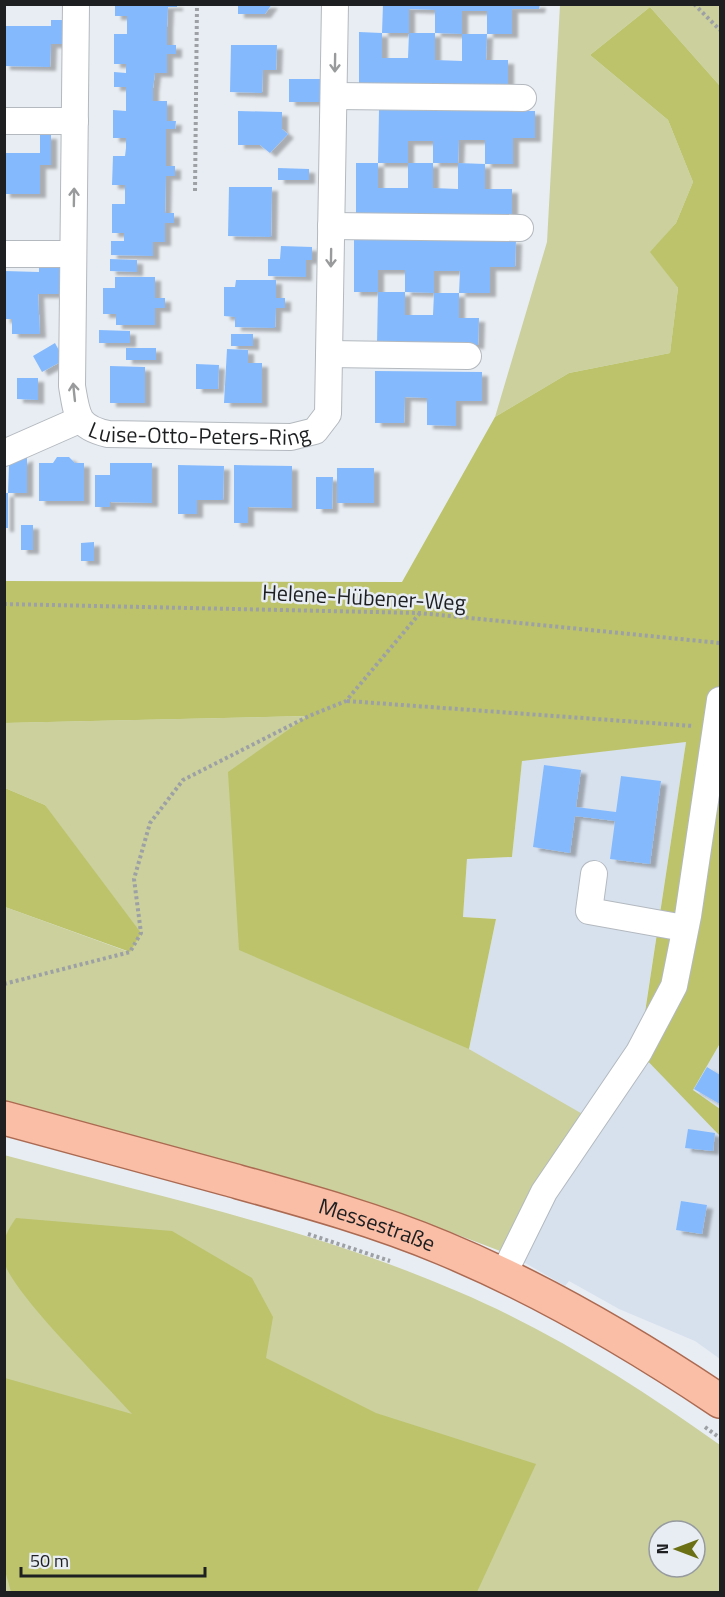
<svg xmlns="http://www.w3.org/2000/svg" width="725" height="1597" font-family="'Titillium Web',sans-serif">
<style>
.built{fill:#d7e1ee}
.green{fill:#cbd09d;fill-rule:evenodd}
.forest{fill:#bcc36b}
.building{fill:#84bafd;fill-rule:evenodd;filter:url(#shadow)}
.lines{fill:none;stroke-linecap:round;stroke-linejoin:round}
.minor-casing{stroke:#b3b9bf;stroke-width:28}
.major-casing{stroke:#ab6a51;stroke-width:36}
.path{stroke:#9da1a5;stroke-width:4;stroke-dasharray:3 3;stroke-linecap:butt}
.minor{stroke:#fff;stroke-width:26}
.major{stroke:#fabea6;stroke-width:33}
.oneway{stroke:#999a9b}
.labels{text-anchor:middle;stroke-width:5;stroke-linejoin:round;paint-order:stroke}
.street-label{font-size:22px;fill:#1d1f21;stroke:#e8edf3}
</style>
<defs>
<filter id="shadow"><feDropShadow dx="6" dy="4" stdDeviation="1.5" flood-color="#0004"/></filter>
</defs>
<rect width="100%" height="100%" fill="#e8edf3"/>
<!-- built -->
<path class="built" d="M686 742 639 1051 720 951V1359L695 1341 619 1309 569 1281 565 1286 513 1256 592 1121 469 1049 496 919 463 917 467 859 512 857 522 760Z"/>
<!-- green -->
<g class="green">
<path d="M560 5H720V86L650 7 590 55 668 120 693 182 676 223 651 252 678 288 670 353 569 373 495 417 547 242Z"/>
<path d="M309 716 469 1049 593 1120 513 1256 395 1211 325 1190 5 1104V907L129 952 45 805 5 788 4 723Z"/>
<path d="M4 1155C156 1196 314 1229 459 1292 553 1332 637 1386 720 1445V1592H5ZM659 1531H695V1567H659Z"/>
</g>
<!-- forest -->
<g class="forest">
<path d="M650 7 720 86V1024L719 1045 693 1090 720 1109V1136L639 1052 686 742 522 761 512 857 467 859 463 917 496 919 469 1049 239 950 228 772 308 716 5 723 4 581 402 582 495 417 569 373 670 353 678 288 650 252 676 223 693 182 668 120 590 55Z"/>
<path d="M5 788 45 805 141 933 130 952 5 907Z"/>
<path d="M16 1218 172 1231 252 1278 273 1317 266 1358 376 1413 536 1464 477 1592H11L4 1567 5 1378 132 1414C107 1385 10 1291 4 1261 1 1243 6 1232 16 1218Z"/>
</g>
<!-- building -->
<g class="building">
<path d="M115 4H177V7H168L167 27V45H176V54H167V73H155L153 88V101H167V121H176L175 129H166V166H175V176H166L165 213H174V223H165V242H153V256L111 255V241H124V233H112V204H125V185H112L113 156H125L126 148V138H113V110L126 111V87H114V72L126 73V64H114V34H127V16H115Z"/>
<path d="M238 4H272L265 14H238Z"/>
<path d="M383 4H540L539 9H512V34H487L486 60H508V88L359 86V32L382 33ZM409 9 435 10V33L462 34V11H487V34H462V61L435 60V33H409L408 58H382V33H409Z"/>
<path d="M51 20H68V44H51L50 67 4 66V26H51Z"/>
<path d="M231 45H277L276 70H263L262 93 230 92Z"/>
<rect x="289" y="79" width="33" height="23"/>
<path d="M379 110 535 111V138H513V164H485V140H459L458 163 485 164V189H512V217L356 216V163H378V188H408V163H378ZM408 141H433V163H408ZM433 163H458V189L433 188Z"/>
<path d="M238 111 282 112V129L288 134 270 153 260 145H238Z"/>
<path d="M40 135H51V165H40V194H4V153H40Z"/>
<path d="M278 168 309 169V180H278Z"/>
<path d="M229 187H272L271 237 228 236Z"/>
<path d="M354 238 516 240 515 267H490V293H459L460 271H434V293L405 292V270H378V292H354Z"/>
<path d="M281 246 312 247V260H306V277L268 276V259H280Z"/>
<path d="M110 259 137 260V272L110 271Z"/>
<path d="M39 266 60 267V294H38L40 334H12V319H4V271L39 272Z"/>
<path d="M115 277H155V298H165V308H155V325H116V314H103V288H115Z"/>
<path d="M236 280H276V298H285V308H276L275 328 235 327V317L224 316V287H235Z"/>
<path d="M378 292H405V315H433L434 293H459V318H479L478 345 377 344Z"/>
<path d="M99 330 130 331V343H99Z"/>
<rect x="231" y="334" width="22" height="12"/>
<path d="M55 343 64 360 42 372 33 356Z"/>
<rect x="126" y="348" width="30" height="12"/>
<path d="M227 349 248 350V363H262V403H224Z"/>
<path d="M196 364 219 365 218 389H196Z"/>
<path d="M110 366 145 367V403H110Z"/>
<path d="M375 371 482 372V401H456V426L427 425V398L405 397 404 423H375Z"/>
<path d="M17 378H38V400L17 399Z"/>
<path d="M27 457V493H8L9 465Z"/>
<path d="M57 457H69L75 463H84V501H39V463H53Z"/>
<path d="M110 463H152V503L110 502V507H95V475H110Z"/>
<path d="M178 465 224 466 223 500H197V514H178Z"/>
<path d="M234 465 292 466V508L248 507V523H234Z"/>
<rect x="337" y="468" width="37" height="35"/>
<path d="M316 477H333L332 509H316Z"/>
<rect x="4" y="493" width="4" height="35"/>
<rect x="21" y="525" width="12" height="25"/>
<path d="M94 542V561H81V543Z"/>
<path d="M544 765 581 770 576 807 616 812 621 776 661 781 650 864 610 859 615 821 575 816 570 853 533 847Z"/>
<path d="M707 1067 720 1075V1104L694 1089Z"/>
<path d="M688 1129 715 1133 713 1151 685 1148Z"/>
<path d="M681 1201 707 1205 702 1234 676 1230Z"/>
</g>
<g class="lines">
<defs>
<g id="minor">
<path id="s1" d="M76 4 72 386C77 416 77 427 108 434L291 437 315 431 328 414 335 4"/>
<path d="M334 96 523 98"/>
<path d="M4 121H75"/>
<path d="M331 226 520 228"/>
<path d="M4 254H73"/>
<path d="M329 354 468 356"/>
<path d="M4 453 79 420"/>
<path d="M594 874 589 911 684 928"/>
<path d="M503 1275 544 1192 639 1052 674 986 688 916 720 700"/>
</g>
<g id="major">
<path id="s2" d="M4 1118C79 1138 153 1159 228 1179 300 1199 374 1219 443 1248 542 1289 632 1342 720 1401"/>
</g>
</defs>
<!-- minor casing -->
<use href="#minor" class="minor-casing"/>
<!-- major casing -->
<use href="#major" class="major-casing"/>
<!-- path -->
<g class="path">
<path d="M694 4 720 30"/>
<path d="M195 191 197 4"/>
<path d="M4 604 420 613 720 643"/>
<path d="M347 701 693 726"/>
<path d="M4 984 130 952 141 933 134 879 150 823 183 780 309 716 346 701 420 613"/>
<path d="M308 1234 390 1261"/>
<path d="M705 1427 720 1438"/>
</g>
<!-- minor -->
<use href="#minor" class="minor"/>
<!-- major -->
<use href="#major" class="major"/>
</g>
<!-- one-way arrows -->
<defs><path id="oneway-shaft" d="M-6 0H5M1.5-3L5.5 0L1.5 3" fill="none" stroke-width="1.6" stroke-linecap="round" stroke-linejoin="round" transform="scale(1.5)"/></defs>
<g class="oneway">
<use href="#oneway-shaft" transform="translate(335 63) rotate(91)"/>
<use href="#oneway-shaft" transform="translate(74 197) rotate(-89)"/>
<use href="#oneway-shaft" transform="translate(331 258) rotate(91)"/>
<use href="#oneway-shaft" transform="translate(74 392) rotate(-96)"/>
</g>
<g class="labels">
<!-- street labels -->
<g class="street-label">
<text dy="8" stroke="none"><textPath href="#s1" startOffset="540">Luise-Otto-Peters-Ring</textPath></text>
<text transform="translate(364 597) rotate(3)" y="8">Helene-Hübener-Weg</text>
<text dy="8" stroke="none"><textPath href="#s2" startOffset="388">Messestraße</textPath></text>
</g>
</g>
<!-- border -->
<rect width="725" height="1597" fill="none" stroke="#1d1f21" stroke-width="12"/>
<!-- north arrow -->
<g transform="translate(677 1549) rotate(270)"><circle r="28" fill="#e8edf3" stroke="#979b9f" stroke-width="1.5"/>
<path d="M0-4.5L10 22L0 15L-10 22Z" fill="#6b7015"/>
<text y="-9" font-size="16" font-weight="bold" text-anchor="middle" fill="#1d1f21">N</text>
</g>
<!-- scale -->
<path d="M21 1567v9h184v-9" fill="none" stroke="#1d1f21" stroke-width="3"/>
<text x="30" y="1567" font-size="18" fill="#1d1f21" stroke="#e8edf3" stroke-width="4.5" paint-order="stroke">50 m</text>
</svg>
